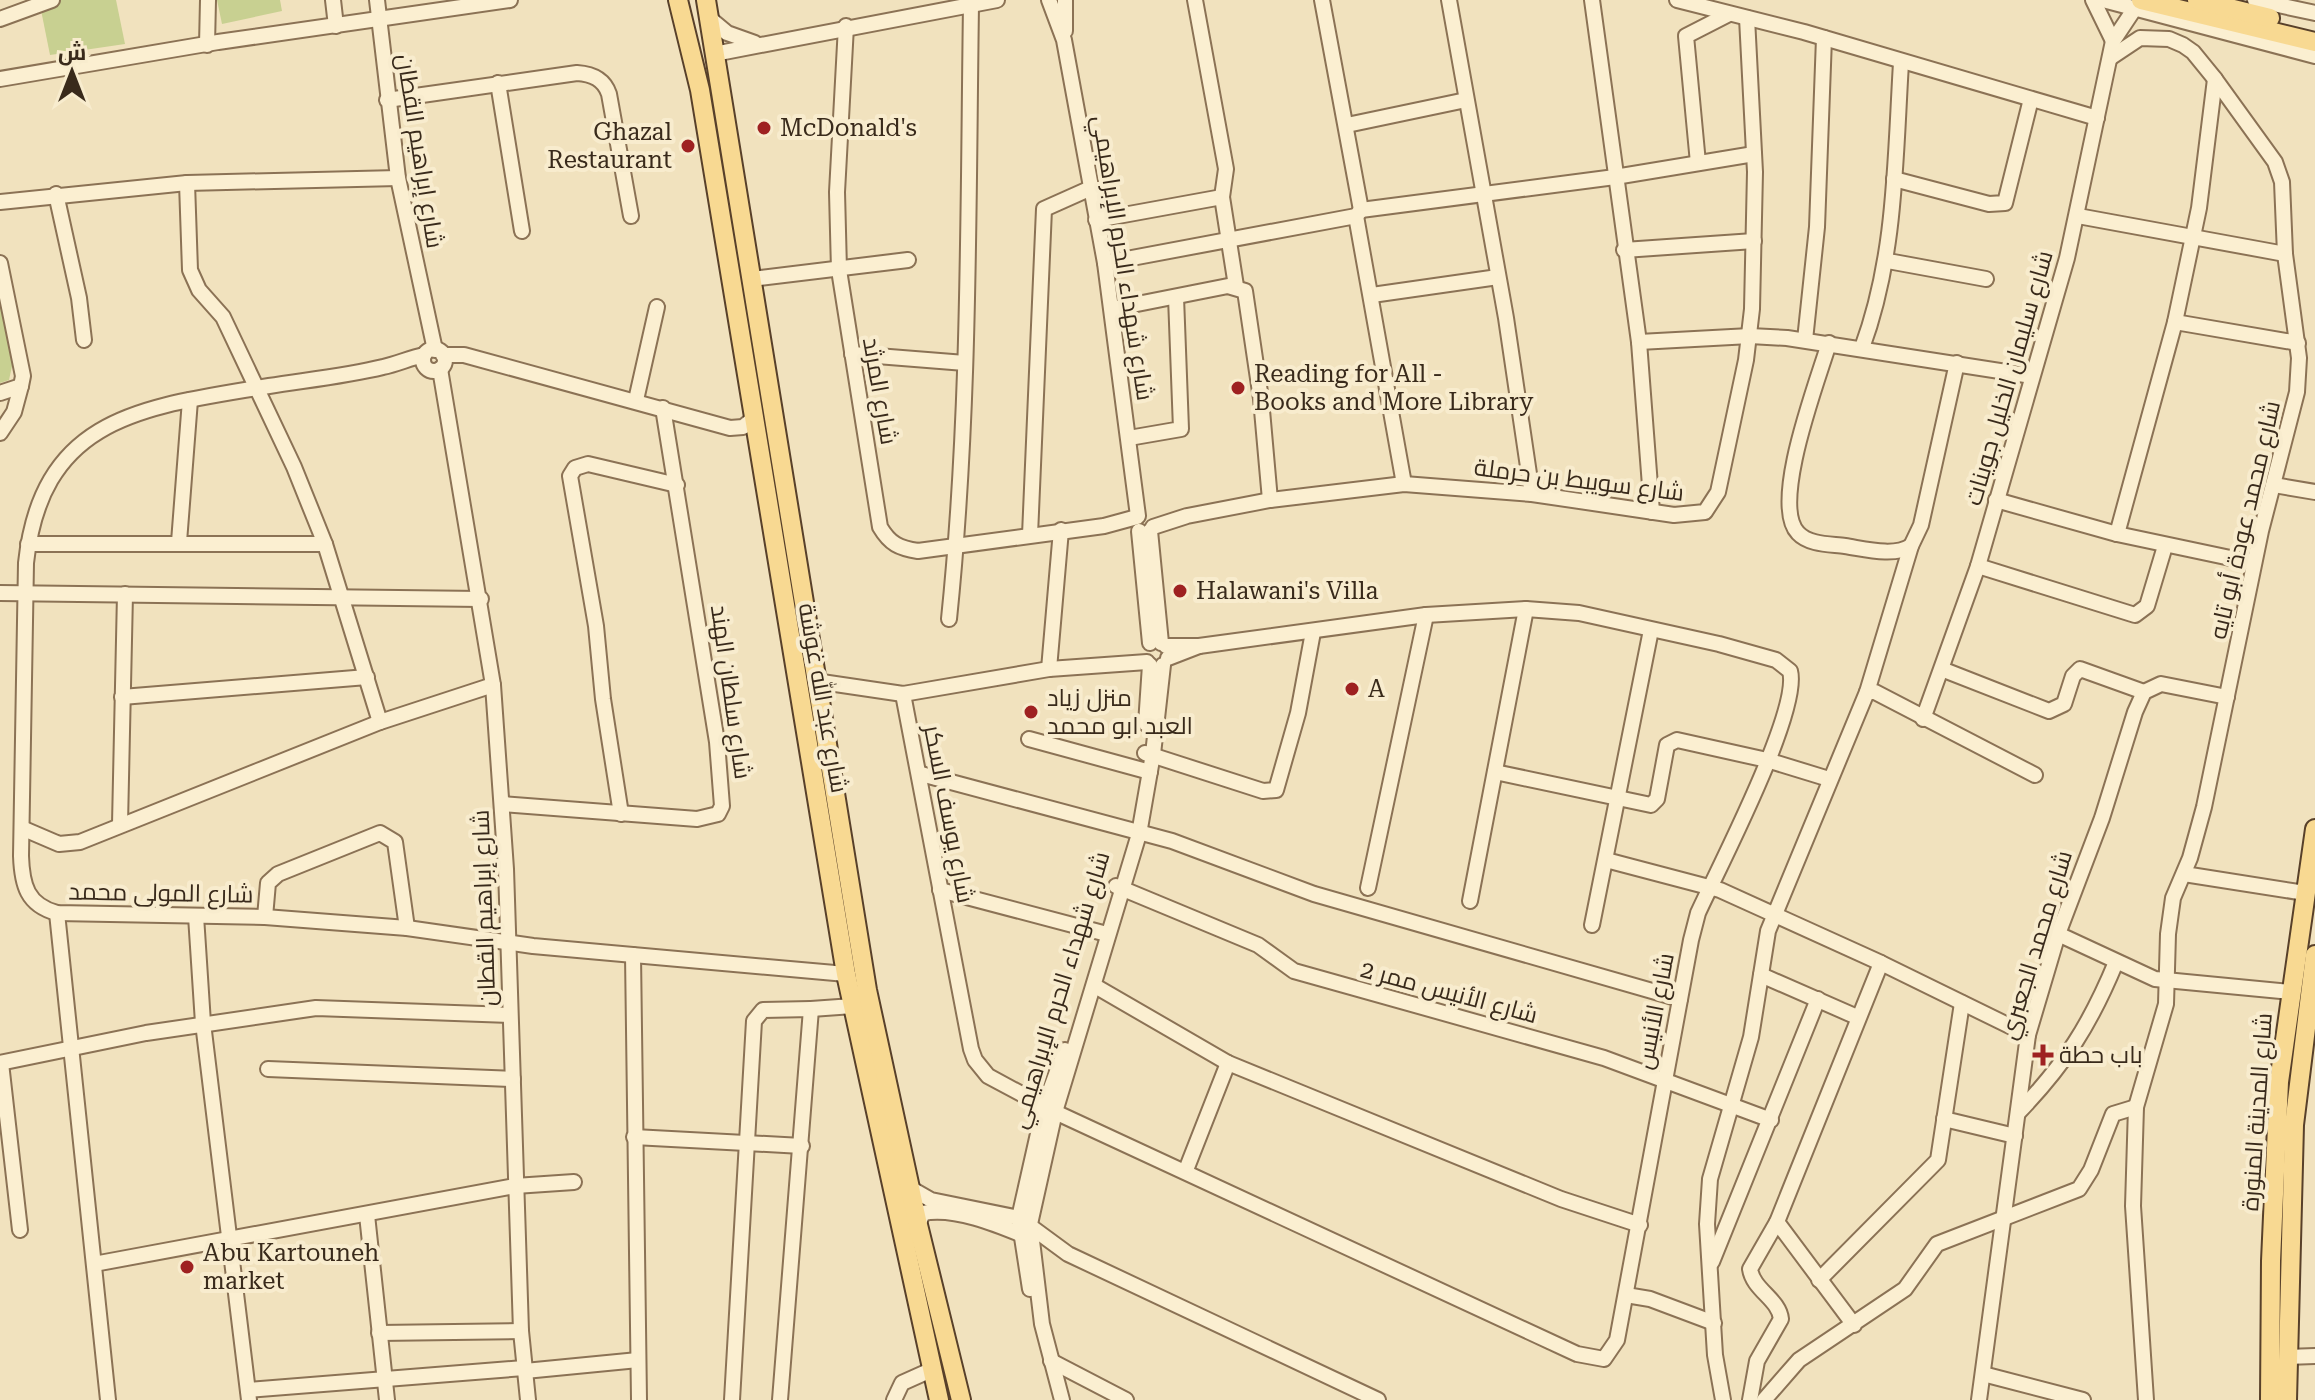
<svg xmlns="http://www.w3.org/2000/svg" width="2315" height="1400" font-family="'Roboto Serif',Cairo,serif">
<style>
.green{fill:#c8d091}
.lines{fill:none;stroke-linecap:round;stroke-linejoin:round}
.minor-casing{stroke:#8b7255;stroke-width:18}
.major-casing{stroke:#58402a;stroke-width:22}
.minor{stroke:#fbefd1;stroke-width:14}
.major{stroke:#f8d992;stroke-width:18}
.poi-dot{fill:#9e2121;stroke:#f8ecce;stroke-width:3}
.labels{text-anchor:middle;stroke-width:8;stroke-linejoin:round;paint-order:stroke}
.poi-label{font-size:24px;fill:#392a1b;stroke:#f8ecce;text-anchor:start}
.street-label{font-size:24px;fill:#392a1b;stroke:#f8ecce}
</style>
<rect width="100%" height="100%" fill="#f1e2be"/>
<!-- green -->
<g class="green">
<path d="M57 0H116L125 44 50 55 40 5Z"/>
<path d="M217 0H280L282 11 222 24Z"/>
<path d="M0 297 14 357 9 380 0 383Z"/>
</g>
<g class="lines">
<defs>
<g id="minor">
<path d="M333 0 336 26"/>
<path d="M377 0 398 178 435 350"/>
<path d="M1049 0 1064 40 1105 263 1138 516"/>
<path d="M1195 0 1226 169 1222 197 1236 286"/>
<path d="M1322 0 1361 210"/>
<path d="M1449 0 1506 318 1532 494"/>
<path d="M1592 0 1639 342 1652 512"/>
<path d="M1677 0 1804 32 2097 118"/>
<path d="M2093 0 2113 41"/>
<path d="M2103 0 2315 56"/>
<path d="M2255 0 2315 13"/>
<path d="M709 18 727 33 755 43"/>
<path d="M0 19 52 0"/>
<path d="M846 26 837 192 839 270 880 527C890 544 899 548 918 551L1104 526 1137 517"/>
<path d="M1065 31V0"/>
<path d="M207 45 208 0"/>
<path d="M714 54 997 0"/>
<path d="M2110 58 2140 38 2169 39 2183 45 2193 52 2215 79 2275 162 2282 182 2285 254 2299 358 2297 392 2261 531 2204 807 2190 858 2173 898 2168 934 2166 1004 2136 1107 2133 1206 2146 1400"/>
<path d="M0 79 218 42 510 0"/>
<path d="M498 83 522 231"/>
<path d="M387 100 577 73C592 74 604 79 609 94L631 216"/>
<path d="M1347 125 1466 100"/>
<path d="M1698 163 1686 36 1729 14"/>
<path d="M1894 179 1989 204 2005 203 2031 99"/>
<path d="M187 183 190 270 199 290 223 317 294 467 325 544 380 722"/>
<path d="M56 194 79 298 84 340"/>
<path d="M0 202 187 183 398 178"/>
<path d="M1361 210 1615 177 1754 154"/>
<path d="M1356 216 1404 484"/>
<path d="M2078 216 2285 254"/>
<path d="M1096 220 1222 197"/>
<path d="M1624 250 1754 241"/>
<path d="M1888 261 1986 279"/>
<path d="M0 263 23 376 21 386 0 393"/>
<path d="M1105 263 1356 216 1361 210"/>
<path d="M752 279 908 260"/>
<path d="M1372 295 1498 277"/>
<path d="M1112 309 1228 286 1245 291 1261 399 1270 500"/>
<path d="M2175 322 2298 343"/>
<path d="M1805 340 1817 227 1824 38"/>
<path d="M1639 342 1750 336 1787 338 2032 376"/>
<path d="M1829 343C1818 380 1770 504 1798 533 1809 545 1831 544 1845 546 1865 549 1894 557 1911 546"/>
<path d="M1862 348C1896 256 1895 160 1901 63"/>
<circle cx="434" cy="360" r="11"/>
<path d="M852 354 965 363"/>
<path d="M424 355C410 358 397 364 383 367 346 376 307 380 269 386 146 407 42 414 26 563L21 856C22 885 27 905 57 913L265 917 407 928 533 946 846 974"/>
<path d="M443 355H464L730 428 743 427 753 419"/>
<path d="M440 369 493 685 506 869 521 1331 528 1400"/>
<path d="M636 400 657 307"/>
<path d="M0 433 14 412 21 386"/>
<path d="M1129 438 1181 429 1176 297"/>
<path d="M2274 485 2315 492"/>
<path d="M1996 500 2117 534 2254 563"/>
<path d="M1153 527 1187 516 1270 500 1404 484 1532 494 1674 515 1705 512 1718 492 1746 360 1752 309 1755 172 1747 18"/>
<path d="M1139 531 1150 643"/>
<path d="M1150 531 1161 643"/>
<path d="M2117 534 2175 322 2199 208 2215 79"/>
<path d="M1030 535 1044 209 1091 188"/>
<path d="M179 542 190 400"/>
<path d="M28 544H325"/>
<path d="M1978 566 2135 615 2147 606 2165 546"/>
<path d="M0 593 481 599"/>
<path d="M949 619C970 416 968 209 971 5"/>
<path d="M1168 658 1199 646"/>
<path d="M1049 669 1061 530"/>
<path d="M1944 670 2049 711 2064 704 2073 676 2080 669 2144 692"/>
<path d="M815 681 903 694 1049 669 1147 662"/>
<path d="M1867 692H1875L2035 775"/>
<path d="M903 694 971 1049 975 1060 988 1076 1055 1112 1577 1354 1604 1359 1617 1340 1691 940 1698 913C1718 869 1801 710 1790 671L1776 660 1719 644 1579 613 1526 609 1426 615 1199 646H1166"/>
<path d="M122 697 367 677"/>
<path d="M1923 719 1978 566 2067 258 2113 41 2135 8"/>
<path d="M1146 724 1150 665"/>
<path d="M1029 739 1150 772"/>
<path d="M1145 753 1263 791 1276 790 1298 713 1313 632"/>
<path d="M1495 772 1651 805 1657 799 1667 745 1677 740 1767 760 1829 779"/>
<path d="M921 774 1172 841 1314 894 1680 999"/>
<path d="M502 804 697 819 718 814 722 806 717 742 663 408"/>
<path d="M621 814 603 699 596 626 570 476 575 468 588 464 677 485"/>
<path d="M120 824 125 594"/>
<path d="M24 829 59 844 80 842 380 722 493 685"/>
<path d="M1606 860 1720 890 1881 963 2028 1035"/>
<path d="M2184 874 2305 893"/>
<path d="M1116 886 1258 945 1294 971 1604 1058 1771 1120"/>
<path d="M1368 888 1426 615"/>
<path d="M940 890 1103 933"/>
<path d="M1470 901 1526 609"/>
<path d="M57 913 108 1400"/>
<path d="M196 916 203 1023 249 1400"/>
<path d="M265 917 268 883 278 874 380 833 395 842 407 928"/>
<path d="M1592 925 1651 630"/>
<path d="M2058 934 2155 979 2291 992"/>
<path d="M633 955 639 1400"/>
<path d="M1761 975 1857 1017"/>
<path d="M1095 986 1228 1063 1561 1199 1640 1225"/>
<path d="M811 1009 853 1006"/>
<path d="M0 1063 146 1033 316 1008 510 1015"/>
<path d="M1 1063 20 1230"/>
<path d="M268 1069 513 1079"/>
<path d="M2018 1113C2065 1064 2090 1025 2116 962"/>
<path d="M1944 1119 2015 1136"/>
<path d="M634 1137 802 1146"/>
<path d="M1186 1170 1228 1063"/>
<path d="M910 1188 931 1200 1019 1218 1068 1254 1378 1400"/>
<path d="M367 1215 387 1400"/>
<path d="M918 1225 923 1213C955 1207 996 1224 1025 1236"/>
<path d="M1712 1262 1818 999"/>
<path d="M94 1264 515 1186 574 1182"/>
<path d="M1819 1280 1938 1160 1962 1003"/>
<path d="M1030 1289 1019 1218 1044 1107 1065 1050"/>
<path d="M1626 1295 1650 1299 1714 1323"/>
<path d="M1854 1325 1777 1222 1881 963"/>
<path d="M379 1333 521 1331"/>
<path d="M2287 1357 2315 1356"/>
<path d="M1051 1361 1126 1400"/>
<path d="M525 1371 638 1360"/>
<path d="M1983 1374 2083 1400"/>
<path d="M248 1390 524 1368"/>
<path d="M732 1400 754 1021 763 1010 811 1009 780 1400"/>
<path d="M894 1400 902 1383 931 1370"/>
<path d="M1062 1400 1042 1324 1030 1224 1055 1112 1139 834 1153 754 1163 665"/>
<path d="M1723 1400 1715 1355 1707 1224 1710 1179 1751 1037 1768 931 1867 692 1911 546 1921 525 1957 363"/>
<path d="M1750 1400 1757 1361 1781 1319C1779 1299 1753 1290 1750 1269L1777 1222"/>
<path d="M1764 1400 1799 1360 1905 1289 1937 1244 2079 1189 2091 1170 2113 1114 2136 1107"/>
<path d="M1979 1400 2028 1035 2058 934 2102 818 2135 712 2144 692 2161 684 2227 697"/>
</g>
<g id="major">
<path d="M678 0 700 90 846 974 939 1400"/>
<path d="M706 0 867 990 918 1225 961 1400"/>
<path d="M2141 0 2315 42"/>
<path d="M2197 0 2270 18"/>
<path d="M2270 1400 2271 1261 2279 1082 2315 829"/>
<path d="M2287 1400 2294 1125 2315 955"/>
</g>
</defs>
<!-- minor casing -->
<use href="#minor" class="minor-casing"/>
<!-- major casing -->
<use href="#major" class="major-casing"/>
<!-- minor -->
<use href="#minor" class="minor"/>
<!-- major -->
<use href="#major" class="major"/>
</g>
<!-- markers -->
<g class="poi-dot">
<circle cx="764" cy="128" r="8"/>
<circle cx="688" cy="146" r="8"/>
<circle cx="1238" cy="388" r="8"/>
<circle cx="1180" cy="591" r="8"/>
<circle cx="1352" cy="689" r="8"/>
<circle cx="1031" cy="712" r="8"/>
<path d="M2039 1043h8v8h8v8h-8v8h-8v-8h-8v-8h8z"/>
<circle cx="187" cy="1267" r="8"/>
</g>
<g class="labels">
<!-- poi labels -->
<g class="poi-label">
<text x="780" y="136">McDonald's</text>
<text x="672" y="140" text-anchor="end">Ghazal<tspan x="672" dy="28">Restaurant</tspan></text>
<text x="1254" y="382">Reading for All -<tspan x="1254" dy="28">Books and More Library</tspan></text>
<text x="1196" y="599">Halawani's Villa</text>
<text x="1368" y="697">A</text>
<text x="1047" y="706">منزل زياد<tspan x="1047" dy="28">العبد ابو محمد</tspan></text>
<text x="2059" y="1063">باب حطة</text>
<text x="203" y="1261">Abu Kartouneh<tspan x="203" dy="28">market</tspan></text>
</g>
<!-- street labels -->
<g class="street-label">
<text transform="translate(420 151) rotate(81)" y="8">شارع إبراهيم القطان</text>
<text transform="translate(1123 258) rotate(81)" y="8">شارع شهداء الحرم الإبراهيمي</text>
<text transform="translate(2009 378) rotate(-74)" y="8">شارع سليمان الخليل جوينات</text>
<text transform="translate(880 391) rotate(80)" y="8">شارع المرثد</text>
<text transform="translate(1579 480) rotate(7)" y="8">شارع سويبط بن حرملة</text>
<text transform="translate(2245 520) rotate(-77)" y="8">شارع محمد عودة أبو تايه</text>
<text transform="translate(731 692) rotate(82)" y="8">شارع سلطان الهند</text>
<text transform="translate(823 698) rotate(80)" y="8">شارع عبد الله غوشة</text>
<text transform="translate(949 814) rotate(79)" y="8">شارع يوسف السكر</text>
<text transform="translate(161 893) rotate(1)" y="8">شارع المولى محمد</text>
<text transform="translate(484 908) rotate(-92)" y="8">شارع إبراهيم القطان</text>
<text transform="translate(2036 945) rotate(-73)" y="8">شارع محمد الجعبري</text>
<text transform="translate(1060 990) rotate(-73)" y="8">شارع شهداء الحرم الإبراهيمي</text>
<text transform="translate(1449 992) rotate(15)" y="8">شارع الأنيس ممر 2</text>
<text transform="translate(1655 1011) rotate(-79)" y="8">شارع الأنيس</text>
<text transform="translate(2257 1112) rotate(-86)" y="8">شارع المدينة المنورة</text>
</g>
</g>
<!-- north arrow -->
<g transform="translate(72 72)" stroke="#f8ecce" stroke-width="6" paint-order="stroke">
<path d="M0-6L14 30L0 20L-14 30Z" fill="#392a1b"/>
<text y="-12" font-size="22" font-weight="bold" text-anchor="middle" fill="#392a1b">ش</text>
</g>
</svg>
